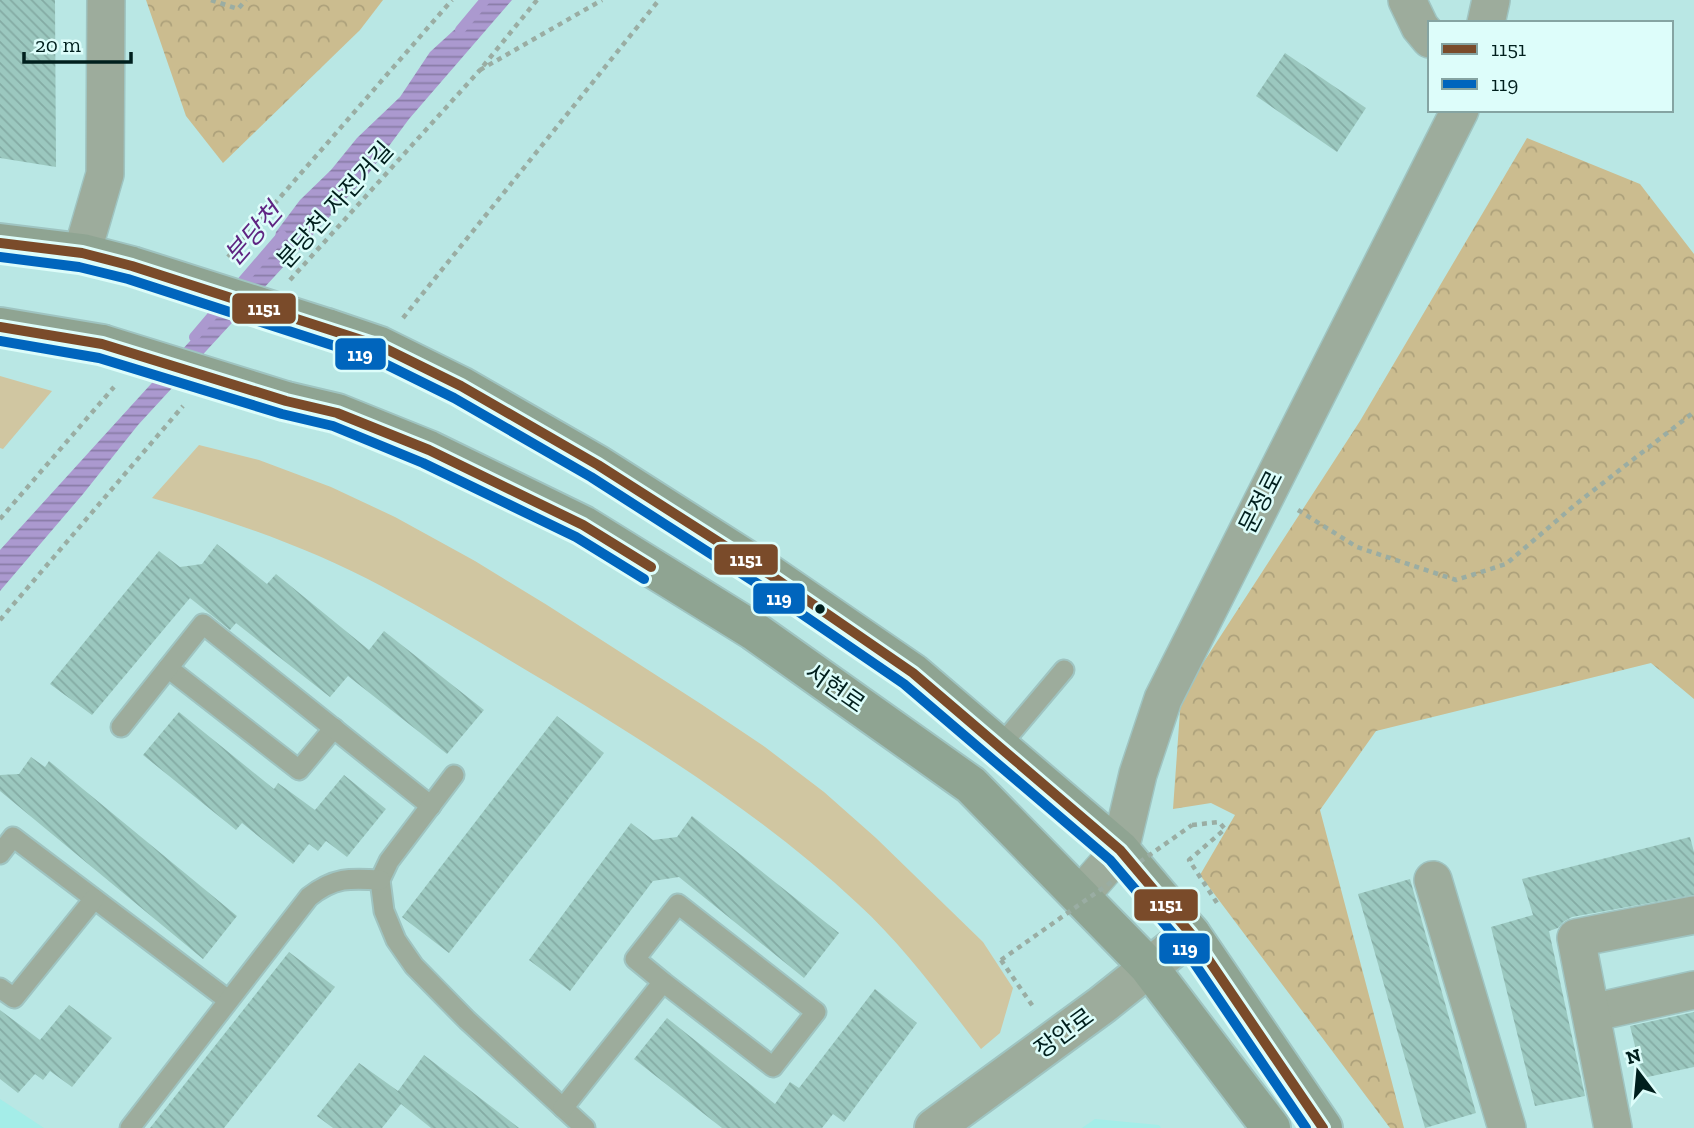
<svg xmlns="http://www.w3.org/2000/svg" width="1694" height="1128" font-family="'Zilla Slab','Noto Sans KR',serif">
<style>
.built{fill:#a4ede8}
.grass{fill:#d0c6a1}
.forest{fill:url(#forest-crowns)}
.water{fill:url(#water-rules)}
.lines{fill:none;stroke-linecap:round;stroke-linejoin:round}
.stream{stroke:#ab99cf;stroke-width:10}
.building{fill:url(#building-back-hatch)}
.service-casing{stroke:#9fc4c1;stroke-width:23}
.minor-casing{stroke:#9fc4c1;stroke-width:40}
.tertiary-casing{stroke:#9fc4c1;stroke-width:42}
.primary-casing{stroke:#9fc4c1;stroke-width:42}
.path{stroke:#9aada3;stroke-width:4.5;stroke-dasharray:5 5;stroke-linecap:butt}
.service{stroke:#9dac9c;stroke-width:19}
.minor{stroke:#9dac9c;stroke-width:37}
.tertiary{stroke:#9dac9c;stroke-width:38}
.primary{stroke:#8fa492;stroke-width:38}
.primary-bridge-casing{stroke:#9fc4c1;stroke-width:42;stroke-linecap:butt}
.path-bridge{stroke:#9aada3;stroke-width:4.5;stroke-dasharray:5 5;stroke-linecap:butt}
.primary-bridge{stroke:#8fa492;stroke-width:38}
.bus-1-casing{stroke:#ddfdfa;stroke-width:16}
.bus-2-casing{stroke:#ddfdfa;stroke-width:16}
.bus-1{stroke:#7a4b2a;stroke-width:10}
.bus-2{stroke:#0065bd;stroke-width:10}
.bus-dot{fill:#001f1d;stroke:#ddfdfa;stroke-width:2.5}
.labels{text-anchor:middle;stroke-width:5;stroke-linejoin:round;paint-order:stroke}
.street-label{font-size:24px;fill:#001f1d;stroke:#ddfdfa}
.water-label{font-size:26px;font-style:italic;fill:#5f2582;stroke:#ddfdfa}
.line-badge{stroke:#ddfdfa;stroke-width:2.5}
.badge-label{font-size:19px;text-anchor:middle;font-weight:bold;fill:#fff}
</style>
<defs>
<pattern id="forest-crowns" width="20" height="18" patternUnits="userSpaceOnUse" patternTransform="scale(1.75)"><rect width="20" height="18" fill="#cbbc8f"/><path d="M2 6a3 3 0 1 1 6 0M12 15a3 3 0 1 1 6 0" fill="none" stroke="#ada17b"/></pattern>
<pattern id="water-rules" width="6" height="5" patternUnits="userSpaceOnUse" patternTransform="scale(1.75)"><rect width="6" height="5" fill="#ab99cf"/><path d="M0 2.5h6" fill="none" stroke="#897ca7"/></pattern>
<pattern id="building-back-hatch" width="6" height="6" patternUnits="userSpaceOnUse" patternTransform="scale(1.75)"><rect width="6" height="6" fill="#9bc8bf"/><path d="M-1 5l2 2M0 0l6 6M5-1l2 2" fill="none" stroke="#84aba4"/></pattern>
</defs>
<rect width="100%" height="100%" fill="#b9e7e4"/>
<!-- built -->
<g class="built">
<path d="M0 1099 44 1128H0Z"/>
<path d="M1095 1119 1159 1125 1161 1128H1082Z"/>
</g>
<!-- grass -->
<g class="grass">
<path d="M0 376 52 391 3 449 0 448Z"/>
<path d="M199 445 259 460 331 487 395 517 475 561 547 605 701 704 765 747 824 792 876 838 983 942 1013 988 1000 1033 981 1049C944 1001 903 945 858 904 766 818 660 751 553 686 497 653 441 618 383 587 310 548 232 521 152 498Z"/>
</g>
<!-- forest -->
<g class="forest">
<path d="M146 0H383L360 30 223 163 186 116Z"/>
<path d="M1527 138 1640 184 1694 254V699L1651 663 1376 731 1320 810 1404 1128H1390L1200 875 1235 815 1211 803 1173 809 1181 697 1360 421Z"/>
</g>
<!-- water -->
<path class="water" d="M487 0H512L409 119 366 177 138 425 83 494 0 591V550L272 251 276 232 300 200 331 170 357 138 400 97 430 52Z"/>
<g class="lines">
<!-- stream -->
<g class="stream">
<path d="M460 30 485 0"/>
<path d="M233 292 282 235"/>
<path d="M194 337 222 304"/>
</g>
</g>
<!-- building -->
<g class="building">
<path d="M0 0H55L56 167 0 158Z"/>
<path d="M1285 53 1366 108 1337 152 1256 96Z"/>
<path d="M217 544 267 584 276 574 369 650 384 631 484 710 447 754 348 676 330 697 236 623 230 630 190 598 92 715 50 684 159 551 180 567 202 564Z"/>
<path d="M179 712 274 789 278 783 315 810 344 775 386 809 347 857 326 841 318 851 309 844 293 864 242 823 236 830 143 755Z"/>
<path d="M557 716 604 753 449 953 402 917Z"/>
<path d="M31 757 45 767 49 761 237 916 203 959 0 791V775L19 774Z"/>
<path d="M692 816 839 933 804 978 679 877 653 881 570 991 529 960 631 823 653 840 677 837Z"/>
<path d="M1690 837 1694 852V895L1572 917 1563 922 1558 928 1549 931 1585 1096 1535 1106 1491 927 1533 915 1522 879Z"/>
<path d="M1410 879 1476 1113 1425 1128 1358 894Z"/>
<path d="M289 952 335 987 224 1128H150Z"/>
<path d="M875 989 917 1023 844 1122 833 1114 822 1128H722L634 1059 667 1018 775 1104 790 1082 799 1088Z"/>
<path d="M69 1005 112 1038 72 1087 50 1071 43 1080 35 1074 18 1093 0 1079V1010L40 1040Z"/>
<path d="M1694 1012V1067L1643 1078 1630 1026Z"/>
<path d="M424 1055 519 1128H431L401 1104 382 1128H333L317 1116 359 1063 398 1091Z"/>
</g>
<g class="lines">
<defs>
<g id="service">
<path d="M168 668 299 770 334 728"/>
<path d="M121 727 203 624 431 806"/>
<path d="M1000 746 1064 670"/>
<path d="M454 775 389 861 380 880 384 911 396 940 414 966 467 1020 585 1128"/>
<path d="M0 854 13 837 228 1000"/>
<path d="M0 988 14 998 94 899"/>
<path d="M563 1108 663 982 773 1067 816 1012 678 904 635 959 663 982"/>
<path d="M130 1128 309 897C334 877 350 878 380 880"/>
</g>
<g id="minor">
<path d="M1407 0 1420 27 1430 39"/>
<path d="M1486 23 1491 0"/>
<path d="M82 253 105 174 106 0"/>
<path d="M1433 880 1507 1128"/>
<path d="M1080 896 1120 850 1138 774 1163 699 1460 110"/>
<path d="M1591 1013 1694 990"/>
<path d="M1613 1128 1576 938 1694 915"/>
</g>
<path id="tertiary" d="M934 1128 1102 1005 1191 934"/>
<g id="primary">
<path d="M0 243 82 253 132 266"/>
<path d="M0 327 102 344"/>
<path d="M327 328 380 346 461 386 598 465 769 574 913 673 1120 850 1191 934 1323 1128"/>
<path d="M286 401 337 413 429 450 583 525 754 631 971 785 1148 966 1271 1128"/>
</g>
</defs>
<!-- service casing -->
<use href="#service" class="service-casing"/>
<!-- minor casing -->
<use href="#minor" class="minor-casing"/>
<!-- tertiary casing -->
<use href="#tertiary" class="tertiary-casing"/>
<!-- primary casing -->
<use href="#primary" class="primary-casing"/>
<!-- path -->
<g class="path">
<path d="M211 0 238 9 246 0"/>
<path d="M537 0 480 70 602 0"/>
<path d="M228 257 452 0"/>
<path d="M290 280 480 70"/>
<path d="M403 318 659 0"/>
<path d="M1298 510 1357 547 1456 580 1506 564 1576 504 1694 412"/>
<path d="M0 519 114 387"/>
<path d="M0 620 183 406"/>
<path d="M1192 825 1219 822 1225 829 1189 860 1217 903"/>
<path d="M1001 960 1034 1008"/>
</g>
<!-- service -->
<use href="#service" class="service"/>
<!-- minor -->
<use href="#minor" class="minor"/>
<!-- tertiary -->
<use href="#tertiary" class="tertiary"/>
<!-- primary -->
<use href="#primary" class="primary"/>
<defs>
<g id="primary-bridge">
<path d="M132 266 327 328"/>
<path d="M102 344 286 401"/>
</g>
</defs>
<!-- primary-bridge casing -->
<use href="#primary-bridge" class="primary-bridge-casing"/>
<!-- path-bridge -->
<path class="path-bridge" d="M1001 960 1192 825"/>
<!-- primary-bridge -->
<use href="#primary-bridge" class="primary-bridge"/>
<defs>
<g id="bus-1">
<path d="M0 243 82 253 132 266 380 346 461 386 598 465 769 574 913 673 1120 850 1191 934 1323 1128"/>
<path d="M0 327 102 344 286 401 337 413 429 450 583 525 651 567"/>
</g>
<g id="bus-2">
<path d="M0 257 79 267 128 279 375 359 454 398 591 477 761 586 904 684 1110 860 1180 942 1306 1128"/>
<path d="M0 341 99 358 282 414 333 426 423 463 576 537 644 579"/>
</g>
</defs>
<!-- bus-1 casing -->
<use href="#bus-1" class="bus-1-casing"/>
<!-- bus-2 casing -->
<use href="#bus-2" class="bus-2-casing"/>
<!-- bus-1 -->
<use href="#bus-1" class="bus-1"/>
<!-- bus-2 -->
<use href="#bus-2" class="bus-2"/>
</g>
<!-- markers -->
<circle class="bus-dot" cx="820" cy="609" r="6"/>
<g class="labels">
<!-- street labels -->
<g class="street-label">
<text transform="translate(335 205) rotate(-48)" y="8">분당천 자전거길</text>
<text transform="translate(1261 502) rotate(-63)" y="8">문정로</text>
<text transform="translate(835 688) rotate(35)" y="8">서현로</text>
<text transform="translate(1064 1033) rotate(-36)" y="8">장안로</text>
</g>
<!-- water labels -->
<g class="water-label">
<text transform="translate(253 234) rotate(-49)" y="9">분당천</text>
</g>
</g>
<g class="line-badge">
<rect x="231" y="292" width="66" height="33" rx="7" fill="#7a4b2a"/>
<rect x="334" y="337" width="53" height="34" rx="7" fill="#0065bd"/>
<rect x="713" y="543" width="66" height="33" rx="7" fill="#7a4b2a"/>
<rect x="752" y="582" width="54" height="33" rx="7" fill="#0065bd"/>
<rect x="1133" y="888" width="66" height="34" rx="7" fill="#7a4b2a"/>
<rect x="1158" y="932" width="53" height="33" rx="7" fill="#0065bd"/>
</g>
<g class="badge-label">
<text x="264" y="315">1151</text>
<text x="360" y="361">119</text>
<text x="746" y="566">1151</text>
<text x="779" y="605">119</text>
<text x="1166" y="911">1151</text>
<text x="1185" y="955">119</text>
</g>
<!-- legend -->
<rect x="1428" y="21" width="245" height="91" fill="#ddfdfa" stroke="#85a4a2" stroke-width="2"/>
<rect x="1442" y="44" width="35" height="10" fill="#7a4b2a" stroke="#85a4a2" stroke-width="2"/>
<text x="1491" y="56" font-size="21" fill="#001f1d">1151</text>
<rect x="1442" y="79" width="35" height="10" fill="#0065bd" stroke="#85a4a2" stroke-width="2"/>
<text x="1491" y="91" font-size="21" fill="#001f1d">119</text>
<!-- north arrow -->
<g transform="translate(1638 1072) rotate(344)" stroke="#ddfdfa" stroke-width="5" paint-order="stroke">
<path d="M0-5L12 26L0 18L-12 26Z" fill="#001f1d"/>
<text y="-10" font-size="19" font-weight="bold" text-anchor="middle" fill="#001f1d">N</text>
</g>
<!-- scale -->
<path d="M24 52v10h107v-10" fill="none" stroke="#001f1d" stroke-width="3.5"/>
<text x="35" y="52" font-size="21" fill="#001f1d" stroke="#ddfdfa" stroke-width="5" paint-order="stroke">20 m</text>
</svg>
